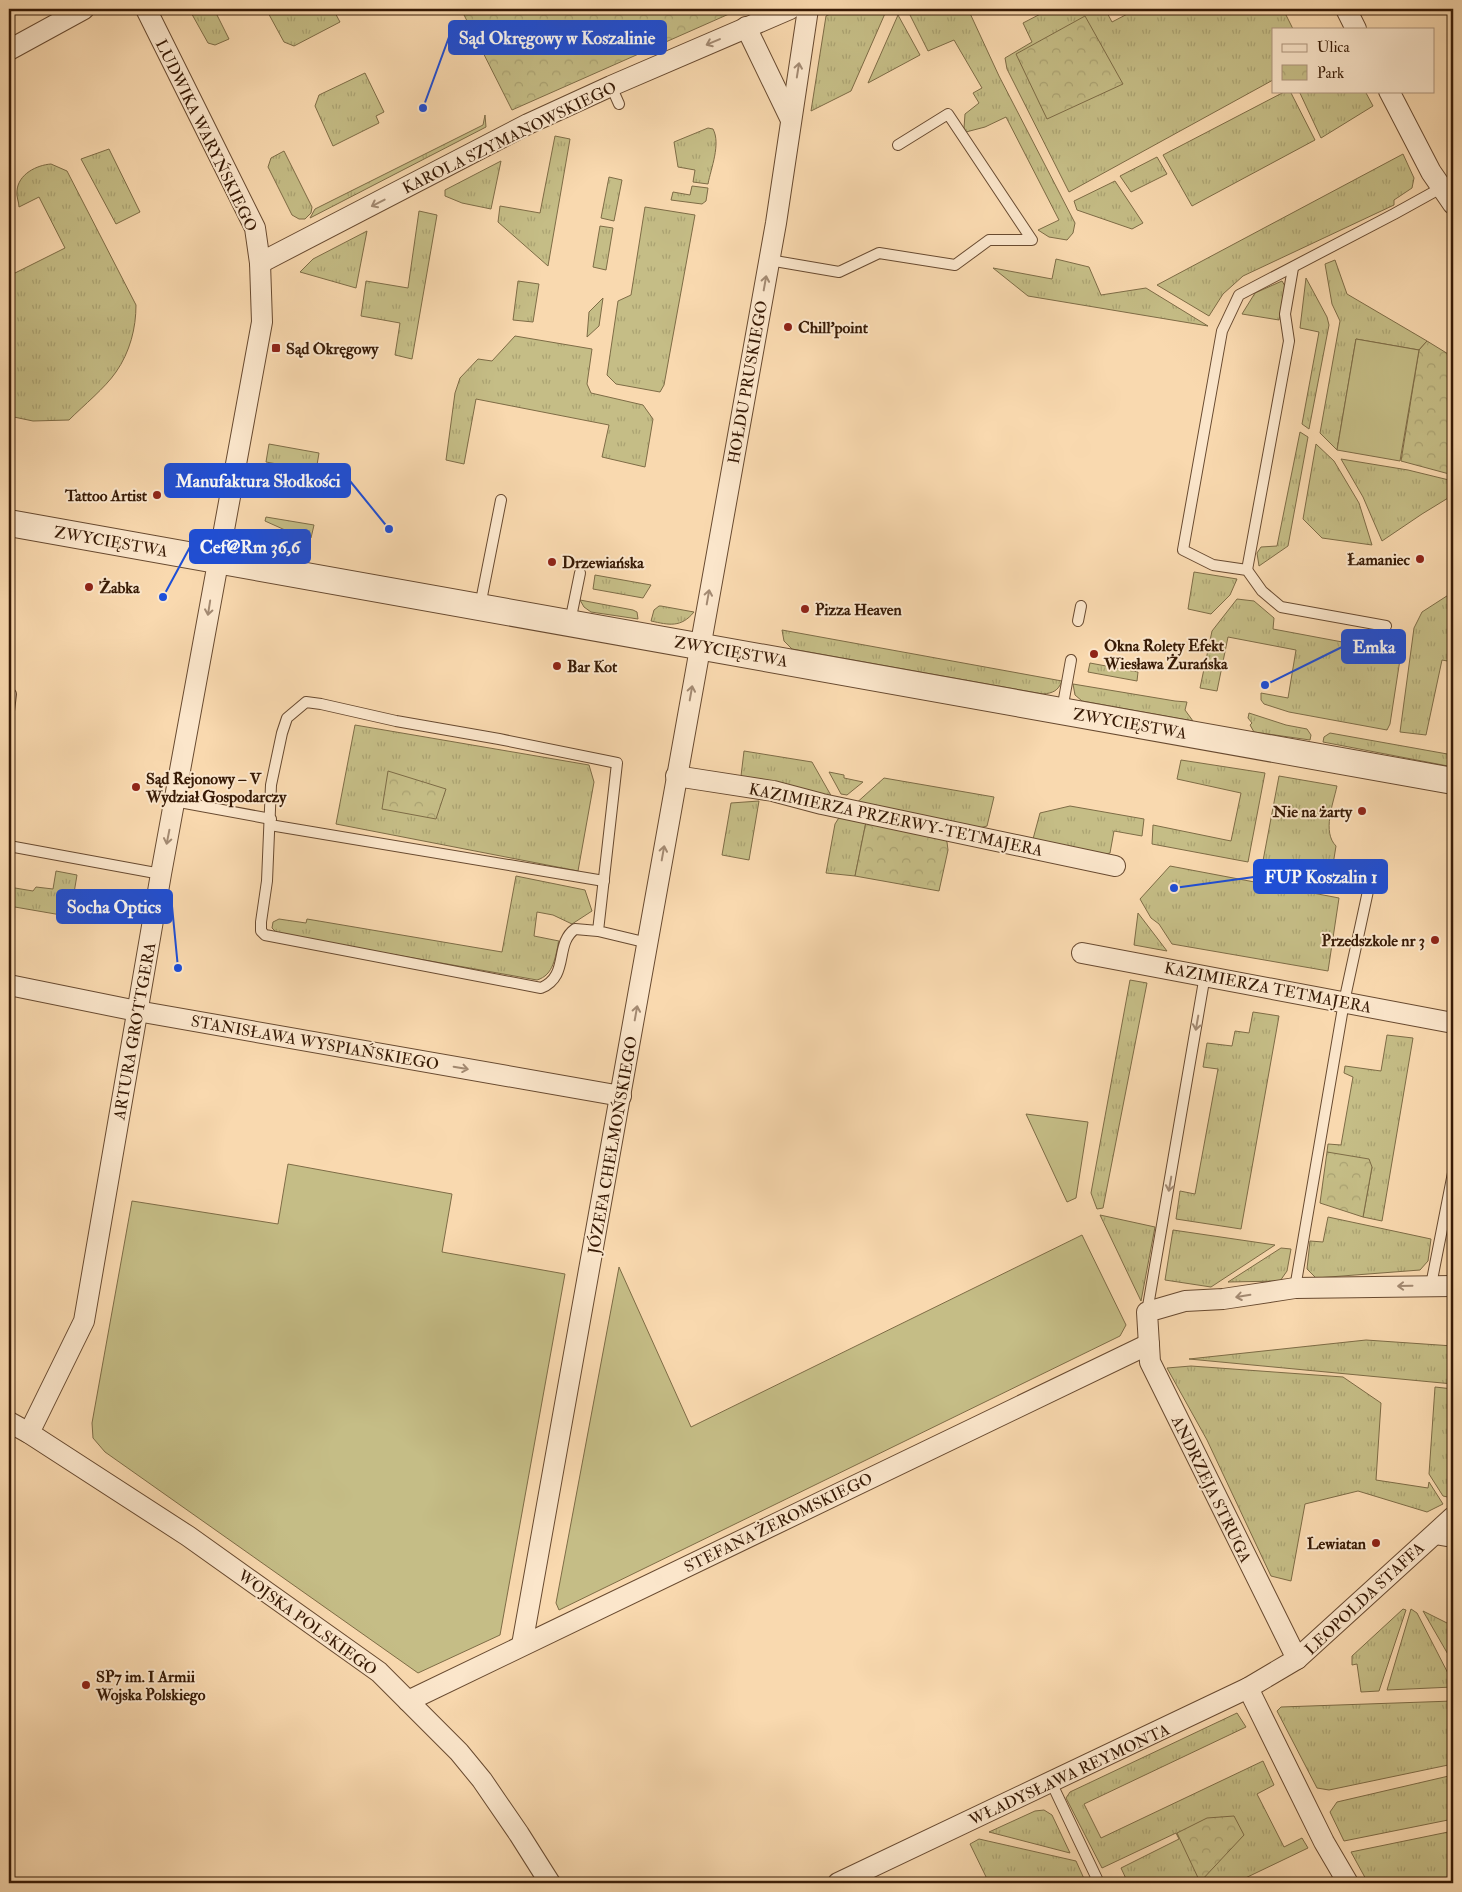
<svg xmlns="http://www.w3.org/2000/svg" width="1462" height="1892" font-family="'IM FELL Double Pica',serif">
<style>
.grass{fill:url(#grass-tufts);stroke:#7e6c46}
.park{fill:url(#park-crowns);stroke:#7e6c46}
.garden{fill:#c5bd86;stroke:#7e6c46}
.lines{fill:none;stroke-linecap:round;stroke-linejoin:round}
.service-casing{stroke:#684a30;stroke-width:12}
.minor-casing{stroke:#684a30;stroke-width:22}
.tertiary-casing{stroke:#684a30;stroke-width:28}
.service{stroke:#fbe6cb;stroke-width:10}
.minor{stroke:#fbe6cb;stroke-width:20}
.tertiary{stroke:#fbe6cb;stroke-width:26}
.oneway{stroke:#a38a72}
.poi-dot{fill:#8f2418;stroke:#fbe6cb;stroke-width:2}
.labels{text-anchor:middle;stroke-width:4;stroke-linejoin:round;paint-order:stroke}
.street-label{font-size:16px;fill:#371a05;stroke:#fbe6cb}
.poi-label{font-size:16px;font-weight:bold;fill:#371a05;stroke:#fbe6cb;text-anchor:start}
.leader{fill:none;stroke:#1d4ed8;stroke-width:2}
.callout-dot{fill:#1d4ed8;stroke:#fbe6cb;stroke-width:2}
.callout{fill:#1d4ed8;stroke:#1d4ed8;stroke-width:2}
.callout-label{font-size:18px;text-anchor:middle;font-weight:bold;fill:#fff}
</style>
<defs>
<pattern id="grass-tufts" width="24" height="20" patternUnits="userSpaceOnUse" patternTransform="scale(1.25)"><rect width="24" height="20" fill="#c5bd86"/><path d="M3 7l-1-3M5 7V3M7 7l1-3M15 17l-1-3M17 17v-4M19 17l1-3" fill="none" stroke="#aaa272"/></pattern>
<pattern id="park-crowns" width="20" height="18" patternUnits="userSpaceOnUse" patternTransform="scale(1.25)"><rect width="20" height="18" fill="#c5bd86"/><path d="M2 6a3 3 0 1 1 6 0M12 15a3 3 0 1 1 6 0" fill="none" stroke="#aaa272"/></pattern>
</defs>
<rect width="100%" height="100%" fill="#f9d9af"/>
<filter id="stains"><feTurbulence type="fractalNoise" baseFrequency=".004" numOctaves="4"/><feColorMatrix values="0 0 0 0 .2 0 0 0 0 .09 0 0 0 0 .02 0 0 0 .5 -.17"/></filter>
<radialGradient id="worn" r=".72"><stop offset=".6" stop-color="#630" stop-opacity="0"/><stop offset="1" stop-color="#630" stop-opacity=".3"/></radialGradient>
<!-- grass -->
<g class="grass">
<path d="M189 9H214L229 39 215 45 208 43Z"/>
<path d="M266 9H333L340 22 294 46 284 42Z"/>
<path d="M840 9H887L851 91 811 111 826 16Z"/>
<path d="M907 9H968L999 76 1075 223 1073 233 1067 240 1049 237 1038 230 1059 220 1006 117 985 127 966 132 964 128 965 114 979 103 973 93 982 88 954 40 928 51Z"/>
<path d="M1050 9H1105L1112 22 1137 9H1283L1293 29H1273V80L1069 192 1007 69 1005 58 1032 42 1023 23Z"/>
<path d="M898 15 920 55 868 83Z"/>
<path d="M365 73 384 112 376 116 379 123 333 146 315 106 319 95Z"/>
<path d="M1286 91H1290L1315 140 1192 206 1163 155Z"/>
<path d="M1299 91H1365L1373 106 1321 138Z"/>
<path d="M485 115 486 127 310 218 315 209 483 125Z"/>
<path d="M708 128 713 129C721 144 711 168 708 184L693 182 695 170 678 167 674 142Z"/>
<path d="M555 136 570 139 548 266 498 222 500 206 540 213Z"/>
<path d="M109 149 140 212 116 224 81 159Z"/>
<path d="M284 151 312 207 311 213 305 219H299L292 215 268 167 271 158Z"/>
<path d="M1403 154 1414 178 1412 188 1394 200V205L1243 276 1223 294 1209 316 1157 285Z"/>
<path d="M1157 157 1167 174 1131 192 1120 176Z"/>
<path d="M501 161 491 209 462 203 445 196V190Z"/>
<path d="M51 164 67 171 136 305C136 328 130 352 116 372 105 388 84 405 69 420L33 421 9 416V276L65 248 39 197 19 207C19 202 16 196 17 191 18 174 37 165 51 164Z"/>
<path d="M609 177 622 180 614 221 601 218Z"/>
<path d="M1115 181 1143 223 1132 229 1077 210 1074 201Z"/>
<path d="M692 186 708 188 706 201 702 204 671 200 673 192 690 195Z"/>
<path d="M645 207 695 215 664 385 660 392 616 384 607 375 618 301 631 295Z"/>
<path d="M419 211 437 215 412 359 395 355 400 323 361 316 366 281 408 288Z"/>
<path d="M600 226 613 228 606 270 593 267Z"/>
<path d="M367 231 356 288 300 272 313 259Z"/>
<path d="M1056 259 1089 267 1101 295 1146 288 1208 326 1028 296 993 268 1052 279Z"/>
<path d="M1335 260 1347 294 1427 341 1419 350 1356 339 1337 450 1320 433 1340 321 1332 304 1325 264Z"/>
<path d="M1306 278 1327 317 1329 325 1309 429 1302 424 1319 332 1300 328Z"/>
<path d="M518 281 539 284 533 322 513 320Z"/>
<path d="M1282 281 1285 286 1279 320 1242 314 1255 293Z"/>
<path d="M603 298 599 326 587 337 589 312Z"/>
<path d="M515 336 592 349 587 384 591 393 643 405 653 419 645 467 602 457 609 425 476 399 464 464 446 460 455 393 460 378 478 359 492 361Z"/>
<path d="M1300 432 1308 437 1288 546 1259 566 1257 553 1261 547 1277 546Z"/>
<path d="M269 444 319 453 316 471 266 462Z"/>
<path d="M1316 444 1334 461 1359 503 1372 545 1322 538 1303 519Z"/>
<path d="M1341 459 1408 470 1453 481V495L1422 514 1382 541 1363 497Z"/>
<path d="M266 517 314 525 311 538 294 534 265 521Z"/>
<path d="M1194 572 1237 579 1230 595 1211 614 1188 609Z"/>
<path d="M595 575 651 585 643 598 593 589Z"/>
<path d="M1453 592V662L1442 660 1426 735 1400 732 1414 628 1422 612Z"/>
<path d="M1237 599 1254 601 1274 618 1273 629 1401 653 1390 724 1387 730 1289 712 1264 704 1261 700V693L1288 698 1296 650 1228 637 1217 691 1200 688 1212 631Z"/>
<path d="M580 600 633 610 637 612 638 619 591 612 584 607Z"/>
<path d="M659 606H661L694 612C681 628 669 625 651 621L654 610Z"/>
<path d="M782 630 1062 681C1058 691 1053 693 1043 694L792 649 784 641Z"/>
<path d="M1090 663 1138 672 1137 681 1088 672Z"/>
<path d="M1073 684 1175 701 1187 702 1185 710 1193 721 1082 701 1075 695Z"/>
<path d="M1249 713 1286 725 1307 729 1311 735 1310 740 1254 732 1250 725 1252 723 1248 718Z"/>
<path d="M355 725 589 765 594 782 578 871 336 824Z"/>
<path d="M1330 733 1453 755V767L1323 742 1324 737Z"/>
<path d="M744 751 812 762 833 799 741 776Z"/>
<path d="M1181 760 1265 773 1248 862 1152 844 1153 825 1231 841 1241 793 1177 779Z"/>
<path d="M829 772 844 775V778L863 782 847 795 841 794Z"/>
<path d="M1279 776 1337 786C1333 804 1322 832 1336 846L1331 877 1262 866Z"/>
<path d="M884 778 994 797 987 826 976 829 853 806Z"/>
<path d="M759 801 749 860 722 855 731 803Z"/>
<path d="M1070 806 1144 819 1142 836 1114 831 1110 853 1102 855 1033 839 1040 813Z"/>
<path d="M840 816 866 822 855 876 826 873 835 824Z"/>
<path d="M1170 866 1339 898 1328 971 1172 944 1159 924 1151 918 1140 899Z"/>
<path d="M56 871 77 875 71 911 67 916 9 906V887L33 891 36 887 53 889Z"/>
<path d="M516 876 585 890 592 911 572 924 553 915 537 912 534 936 559 941C555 957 554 975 537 980L278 934 272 928 273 922 279 919 306 923 307 919 502 952Z"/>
<path d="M1138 913 1167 951 1134 945Z"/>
<path d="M1130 980 1147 983 1103 1208 1097 1209 1091 1193Z"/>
<path d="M1253 1012 1279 1016 1241 1229 1176 1219 1180 1191 1195 1194 1218 1069 1203 1067 1207 1043 1232 1046 1235 1031 1249 1033Z"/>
<path d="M1387 1035 1413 1038 1382 1221 1363 1217 1372 1167 1327 1152 1328 1144 1341 1145 1353 1077 1344 1073 1345 1066 1381 1071Z"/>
<path d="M1100 1215 1155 1227 1141 1301Z"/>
<path d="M1328 1217 1431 1239 1428 1261 1420 1270 1316 1278 1307 1269 1310 1241 1323 1242Z"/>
<path d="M1173 1230 1275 1245 1211 1287 1165 1280Z"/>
<path d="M1281 1248 1291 1249 1287 1271 1280 1281 1228 1282Z"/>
<path d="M1366 1340 1453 1346V1384L1189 1359Z"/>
<path d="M1191 1366 1343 1377 1381 1403 1376 1480 1428 1488 1429 1482 1443 1504 1427 1512 1358 1491 1305 1504 1291 1581 1271 1576 1207 1440 1167 1368Z"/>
<path d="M1435 1387 1453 1389 1452 1498 1443 1496 1429 1474Z"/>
<path d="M1403 1609 1406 1610 1379 1691 1361 1692 1357 1664 1352 1665V1656Z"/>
<path d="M1411 1609 1417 1613 1453 1683V1687L1387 1690Z"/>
<path d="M1423 1611 1453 1626V1663Z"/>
<path d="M1453 1701V1764L1329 1790 1317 1788 1277 1711 1281 1707Z"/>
<path d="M1237 1713 1246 1727 1084 1804 1101 1838 1263 1761 1274 1785 1257 1794 1284 1847 1302 1838 1308 1848 1235 1883H1128L1121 1868 1179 1839 1176 1833 1102 1868 1066 1798 1070 1792Z"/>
<path d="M1453 1775V1819L1344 1841 1330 1812 1337 1802Z"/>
<path d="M1044 1810 1052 1815 1070 1853 989 1832 1035 1811Z"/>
<path d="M1453 1831V1883H1368L1351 1852Z"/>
<path d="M979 1839 1076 1861 1086 1883H989L970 1844Z"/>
</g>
<!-- park -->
<g class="park">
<path d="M461 9H737L738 10 512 110Z"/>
<path d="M1085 16 1123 84 1047 119 1016 54Z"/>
<path d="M1427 341 1453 357V475L1401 461 1419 350Z"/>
<path d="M388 771 446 789 436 819 382 809Z"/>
<path d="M866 822 942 837 947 842 948 850 939 891 855 876Z"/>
<path d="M1327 1152 1369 1159 1372 1167 1363 1217 1320 1203Z"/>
<path d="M1234 1816 1244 1835 1200 1882 1177 1833 1207 1818Z"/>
</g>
<!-- garden -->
<g class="garden">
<path d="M1356 339 1419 350 1400 461 1337 450Z"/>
<path d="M1026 1114 1088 1122 1076 1198 1067 1202Z"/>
<path d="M288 1164 452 1194 442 1252 565 1274 500 1635 418 1673 105 1452 93 1438 92 1423 132 1201 278 1224Z"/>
<path d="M1082 1235 1126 1325 1120 1336 559 1610 556 1603 619 1267 691 1427Z"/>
</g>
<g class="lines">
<defs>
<g id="service">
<path d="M611 86 619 104"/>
<path d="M769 260 839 272 879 253 955 265 989 240H1032L948 114 898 145"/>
<path d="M1247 570 1289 341 1285 314 1293 268"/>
<path d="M480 606 501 500"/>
<path d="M1078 621 1081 606"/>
<path d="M570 622 580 573"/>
<path d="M1386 626 1281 607 1262 591 1247 570 1213 565 1183 550 1222 331 1239 295 1394 214 1441 188"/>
<path d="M9 694H11L9 711"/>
<path d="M1062 710 1071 660"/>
<path d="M174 801 271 819"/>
<path d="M270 825 604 881"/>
<path d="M9 846 161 874"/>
<path d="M598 931 617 763 499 739 396 721 321 704 306 702 287 718 282 733 271 785 267 881 261 922V931L265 935 541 988C570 976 554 944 575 929L598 931 648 943"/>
<path d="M1431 1285 1453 1173"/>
<path d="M1295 1288 1344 1002 1368 891"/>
<path d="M1147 1312 1205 975"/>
<path d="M1430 1538 1453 1542"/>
<path d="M1051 1782 1099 1883"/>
</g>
<g id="minor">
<path d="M1346 9 1356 29"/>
<path d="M746 27 790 118"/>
<path d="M9 50 84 9"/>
<path d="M1389 91 1431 172 1453 204"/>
<path d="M260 263 528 124 611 86 790 9"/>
<path d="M676 776 773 791 822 804 1115 866"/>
<path d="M1082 953 1453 1023"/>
<path d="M9 985 137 1011 621 1096"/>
<path d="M9 1422 29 1433 188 1536 379 1672 459 1752 482 1780 519 1834 550 1883"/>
<path d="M29 1433 84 1321 161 874 262 322 260 263 255 228 146 9"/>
<path d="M522 1645 776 223 808 9"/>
<path d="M1297 1659 1150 1362 1147 1312 1185 1301 1223 1299 1295 1288 1453 1286"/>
<path d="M1248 1688 1324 1842 1348 1883"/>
<path d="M408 1701 1149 1344"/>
<path d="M838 1883 1248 1688 1297 1659 1453 1517"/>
</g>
<path id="tertiary" d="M9 523 1453 781"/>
</defs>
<!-- service casing -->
<use href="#service" class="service-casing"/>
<!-- minor casing -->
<use href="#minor" class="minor-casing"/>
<!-- tertiary casing -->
<use href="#tertiary" class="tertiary-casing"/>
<!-- service -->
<use href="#service" class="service"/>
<!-- minor -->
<use href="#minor" class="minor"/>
<!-- tertiary -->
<use href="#tertiary" class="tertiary"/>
</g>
<!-- one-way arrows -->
<defs><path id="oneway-shaft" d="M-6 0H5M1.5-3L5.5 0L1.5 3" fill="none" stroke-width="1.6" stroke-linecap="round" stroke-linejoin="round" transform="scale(1.25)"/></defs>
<g class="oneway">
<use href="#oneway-shaft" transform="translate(713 42) rotate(157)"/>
<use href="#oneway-shaft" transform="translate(798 70) rotate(-81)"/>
<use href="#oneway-shaft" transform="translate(378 203) rotate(153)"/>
<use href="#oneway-shaft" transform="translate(765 283) rotate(-80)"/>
<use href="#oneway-shaft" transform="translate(708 597) rotate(-80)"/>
<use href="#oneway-shaft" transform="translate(209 608) rotate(99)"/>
<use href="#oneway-shaft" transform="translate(691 693) rotate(-80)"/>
<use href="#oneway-shaft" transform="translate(168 837) rotate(101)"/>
<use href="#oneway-shaft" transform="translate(663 853) rotate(-80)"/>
<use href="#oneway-shaft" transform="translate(636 1013) rotate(-80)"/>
<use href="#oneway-shaft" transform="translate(1197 1023) rotate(100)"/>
<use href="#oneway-shaft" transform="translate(461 1068) rotate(10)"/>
<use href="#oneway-shaft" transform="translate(1170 1184) rotate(100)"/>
<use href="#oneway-shaft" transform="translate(1405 1286) rotate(179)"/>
<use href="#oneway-shaft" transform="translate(1243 1296) rotate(171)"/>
</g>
<!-- markers -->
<g class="poi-dot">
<circle cx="788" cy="327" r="5"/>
<rect x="271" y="343" width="10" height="10" rx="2.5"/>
<circle cx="157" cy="495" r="5"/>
<circle cx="1420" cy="559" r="5"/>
<circle cx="552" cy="562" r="5"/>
<circle cx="89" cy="587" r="5"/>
<circle cx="805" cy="609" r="5"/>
<circle cx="1094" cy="654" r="5"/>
<circle cx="557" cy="666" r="5"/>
<circle cx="136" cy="787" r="5"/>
<circle cx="1362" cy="811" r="5"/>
<circle cx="1435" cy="940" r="5"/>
<circle cx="1376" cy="1543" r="5"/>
<circle cx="86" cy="1685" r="5"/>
</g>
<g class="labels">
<!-- street labels -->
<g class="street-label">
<text transform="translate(207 135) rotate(64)" y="6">LUDWIKA WARYŃSKIEGO</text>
<text transform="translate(509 137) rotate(-26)" y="6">KAROLA SZYMANOWSKIEGO</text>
<text transform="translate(747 382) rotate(-80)" y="6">HOŁDU PRUSKIEGO</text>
<text transform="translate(111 541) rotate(10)" y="6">ZWYCIĘSTWA</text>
<text transform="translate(731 651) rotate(10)" y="6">ZWYCIĘSTWA</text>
<text transform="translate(1130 723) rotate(10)" y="6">ZWYCIĘSTWA</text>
<text transform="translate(896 819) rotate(12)" y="6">KAZIMIERZA PRZERWY-TETMAJERA</text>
<text transform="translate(1268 987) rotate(11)" y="6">KAZIMIERZA TETMAJERA</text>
<text transform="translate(134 1031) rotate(-80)" y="6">ARTURA GROTTGERA</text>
<text transform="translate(315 1042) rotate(10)" y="6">STANISŁAWA WYSPIAŃSKIEGO</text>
<text transform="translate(612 1145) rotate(-80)" y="6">JÓZEFA CHEŁMOŃSKIEGO</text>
<text transform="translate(1212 1489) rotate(64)" y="6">ANDRZEJA STRUGA</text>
<text transform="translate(778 1522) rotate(-26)" y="6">STEFANA ŻEROMSKIEGO</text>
<text transform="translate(1364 1598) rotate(-43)" y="6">LEOPOLDA STAFFA</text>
<text transform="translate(308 1622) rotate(36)" y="6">WOJSKA POLSKIEGO</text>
<text transform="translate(1069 1774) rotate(-25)" y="6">WŁADYSŁAWA REYMONTA</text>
</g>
<!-- poi labels -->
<g class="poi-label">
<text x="798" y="333">Chill'point</text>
<text x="286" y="354">Sąd Okręgowy</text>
<text x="147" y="501" text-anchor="end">Tattoo Artist</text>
<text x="1410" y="565" text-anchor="end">Łamaniec</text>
<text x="562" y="568">Drzewiańska</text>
<text x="99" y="593">Żabka</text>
<text x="815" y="615">Pizza Heaven</text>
<text x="1104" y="651">Okna Rolety Efekt<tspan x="1104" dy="18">Wiesława Żurańska</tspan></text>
<text x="567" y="672">Bar Kot</text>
<text x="146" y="784">Sąd Rejonowy – V<tspan x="146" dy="18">Wydział Gospodarczy</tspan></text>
<text x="1352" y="817" text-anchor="end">Nie na żarty</text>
<text x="1425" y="946" text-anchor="end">Przedszkole nr 3</text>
<text x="1366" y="1549" text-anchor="end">Lewiatan</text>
<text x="96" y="1682">SP7 im. I Armii<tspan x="96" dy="18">Wojska Polskiego</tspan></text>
</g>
</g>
<!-- callouts -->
<path class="leader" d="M423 108L449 37M389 529L350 481M163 597L190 547M1265 685L1342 647M1174 888L1254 877M178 968L172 906"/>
<g class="callout-dot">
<circle cx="423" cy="108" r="5"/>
<circle cx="389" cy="529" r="5"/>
<circle cx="163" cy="597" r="5"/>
<circle cx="1265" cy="685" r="5"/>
<circle cx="1174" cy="888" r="5"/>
<circle cx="178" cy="968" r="5"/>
</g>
<g class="callout">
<rect x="449" y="21" width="217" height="33" rx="5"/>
<rect x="165" y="464" width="185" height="33" rx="5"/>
<rect x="190" y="530" width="120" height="33" rx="5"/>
<rect x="1342" y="630" width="63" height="33" rx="5"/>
<rect x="1254" y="860" width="133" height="33" rx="5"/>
<rect x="57" y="890" width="115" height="33" rx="5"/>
</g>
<g class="callout-label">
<text x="557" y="44">Sąd Okręgowy w Koszalinie</text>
<text x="258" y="487">Manufaktura Słodkości</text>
<text x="250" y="553">Cef@Rm 36,6</text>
<text x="1374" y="653">Emka</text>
<text x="1321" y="883">FUP Koszalin 1</text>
<text x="114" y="913">Socha Optics</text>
</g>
<!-- margin -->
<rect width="1462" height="1892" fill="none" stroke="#f9d9af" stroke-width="30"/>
<rect x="10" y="10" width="1442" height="1872" fill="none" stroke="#371a05" stroke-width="2.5"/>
<rect x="15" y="15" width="1432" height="1862" fill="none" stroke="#371a05"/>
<!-- legend -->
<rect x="1272" y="28" width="162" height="65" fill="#fbe6cb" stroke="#ad947c"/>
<rect x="1282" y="44" width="25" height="8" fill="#fbe6cb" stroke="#ad947c"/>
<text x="1317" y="52" font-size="15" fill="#371a05">Ulica</text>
<rect x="1282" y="65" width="25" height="15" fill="url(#park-crowns)" stroke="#ad947c"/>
<text x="1317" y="78" font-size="15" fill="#371a05">Park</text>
<rect width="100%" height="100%" filter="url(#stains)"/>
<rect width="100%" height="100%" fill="url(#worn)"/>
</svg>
